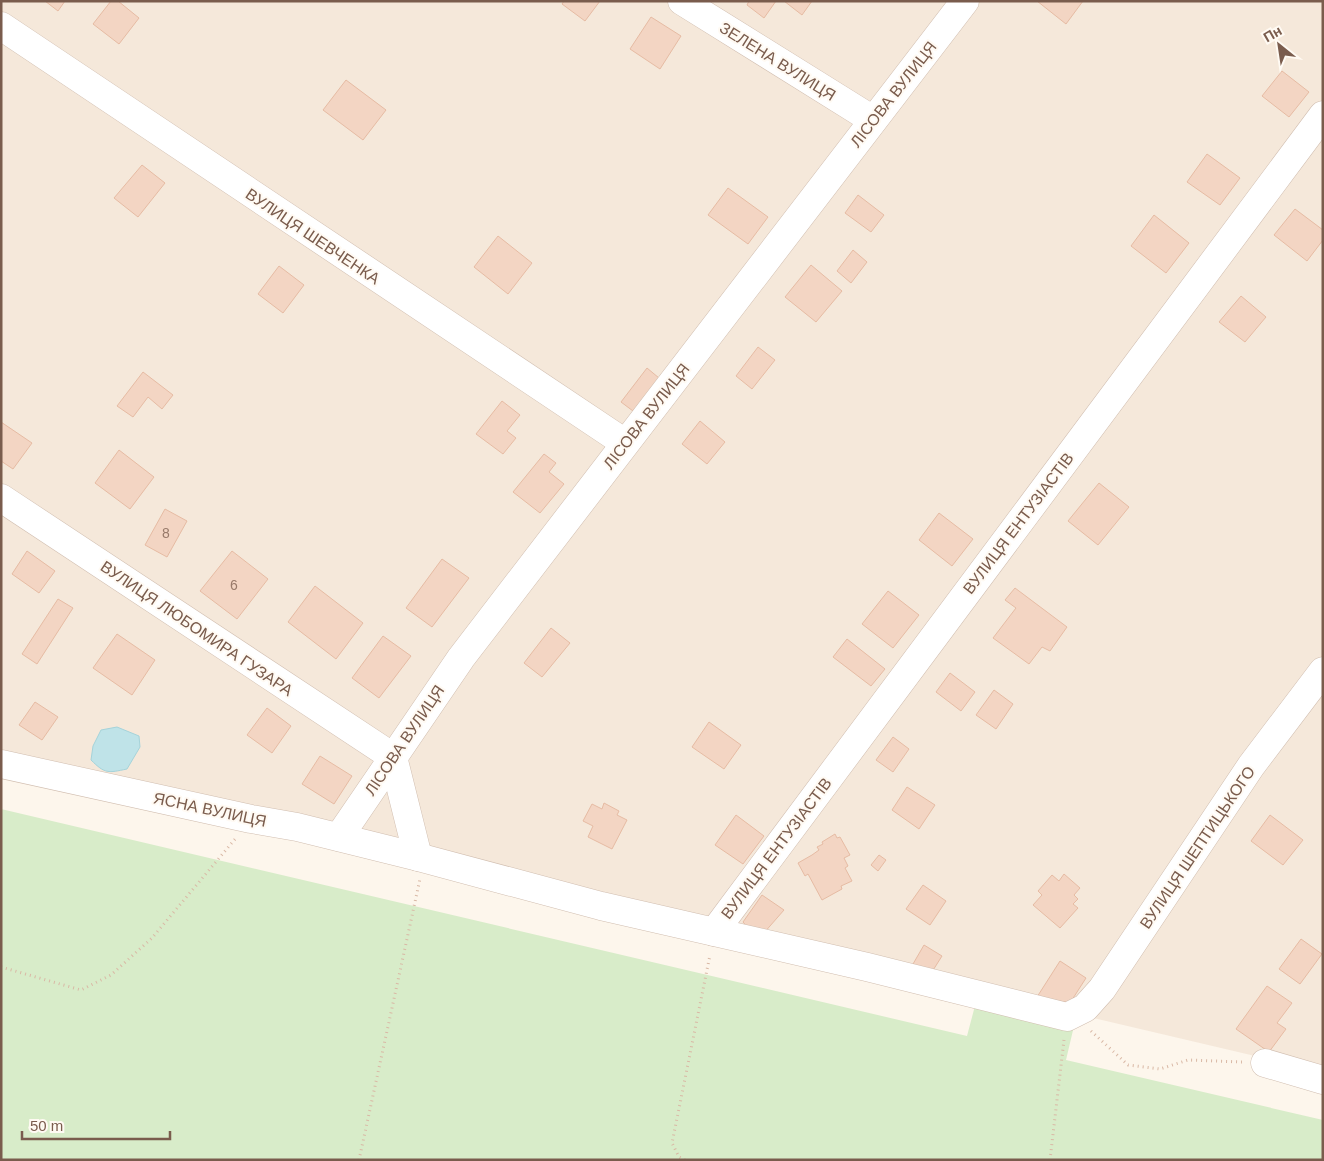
<svg xmlns="http://www.w3.org/2000/svg" width="1324" height="1161" font-family="Arial,sans-serif">
<style>
.residential{fill:#f5e8da}
.green{fill:#d8ecc9}
.water{fill:#bfe3e8;stroke:#a5d3da}
.building{fill:#f3d5c3;stroke:#e6bba3}
.lines{fill:none;stroke-linecap:round;stroke-linejoin:round}
.minor-casing{stroke:#d1beb0;stroke-width:29}
.path{stroke:#d9b8a5;stroke-width:3;stroke-dasharray:1 4;stroke-linecap:butt}
.minor{stroke:#fff;stroke-width:28}
.labels{text-anchor:middle;stroke-width:4;stroke-linejoin:round;paint-order:stroke}
.number-label{font-size:14px;fill:#987a6a}
.street-label{font-size:16px;fill:#7a5c4d;stroke:#fffaf3}
</style>
<rect width="100%" height="100%" fill="#fdf6ec"/>
<!-- residential -->
<path class="residential" d="M1 1H1323V1072L1 761Z"/>
<!-- green -->
<path class="green" d="M1 809 967 1036 976 1002 1074 1026 1066 1060 1323 1120V1160H1Z"/>
<!-- water -->
<path class="water" d="M117 727 139 736 140 747 127 769C108 773 105 774 91 760L93 746 101 730Z"/>
<!-- building -->
<g class="building">
<path d="M45 1H65L58 11Z"/>
<path d="M111 1H118L139 18 119 44 93 24Z"/>
<path d="M564 1H600L585 21 562 4Z"/>
<path d="M749 1H776L764 18 747 5Z"/>
<path d="M784 1H812L802 15Z"/>
<path d="M1037 1H1083L1066 24Z"/>
<path d="M651 17 681 36 660 69 630 49Z"/>
<path d="M1282 71 1309 92 1289 117 1262 96Z"/>
<path d="M346 80 386 110 363 140 323 110Z"/>
<path d="M1207 154 1240 178 1220 205 1187 182Z"/>
<path d="M142 165 165 183 138 217 114 198Z"/>
<path d="M728 188 768 217 748 244 708 215Z"/>
<path d="M858 195 884 215 871 232 845 213Z"/>
<path d="M1295 209 1323 230V240L1307 261 1274 235Z"/>
<path d="M1154 215 1189 243 1166 273 1131 246Z"/>
<path d="M498 236 532 263 508 294 474 267Z"/>
<path d="M853 250 867 262 851 283 837 271Z"/>
<path d="M811 265 842 291 816 322 785 297Z"/>
<path d="M279 266 304 285 283 313 258 294Z"/>
<path d="M1241 296 1266 317 1245 342 1219 322Z"/>
<path d="M758 347 775 360 752 389 736 376Z"/>
<path d="M647 368 659 378 633 411 621 402Z"/>
<path d="M143 372 173 395 162 409 148 397 133 417 117 406Z"/>
<path d="M502 401 520 415 507 431 516 438 503 454 476 434Z"/>
<path d="M700 421 725 442 707 464 682 444Z"/>
<path d="M1 422 32 443 13 469 1 461Z"/>
<path d="M119 450 154 477 130 509 95 483Z"/>
<path d="M544 454 556 463 549 472 564 484 540 513 513 492Z"/>
<path d="M1099 483 1129 507 1098 545 1068 521Z"/>
<path d="M165 509 187 521 167 557 145 545Z"/>
<path d="M939 513 973 539 952 566 919 540Z"/>
<path d="M27 551 55 571 39 593 12 574Z"/>
<path d="M232 551 268 579 237 619 200 591Z"/>
<path d="M442 559 469 578 432 627 406 608Z"/>
<path d="M315 586 363 623 336 659 288 622Z"/>
<path d="M1015 588 1067 627 1050 651 1042 647 1029 664 993 638 1016 608 1005 600Z"/>
<path d="M888 591 919 615 893 648 862 624Z"/>
<path d="M58 599 73 608 37 664 22 654Z"/>
<path d="M551 628 570 643 542 677 524 663Z"/>
<path d="M117 634 155 660 132 695 93 668Z"/>
<path d="M383 636 411 656 379 698 352 678Z"/>
<path d="M847 639 885 669 871 686 833 657Z"/>
<path d="M950 673 975 692 961 711 936 692Z"/>
<path d="M994 690 1013 704 996 729 976 715Z"/>
<path d="M35 702 58 717 42 740 19 725Z"/>
<path d="M267 708 291 726 272 753 247 735Z"/>
<path d="M709 722 741 745 724 769 692 747Z"/>
<path d="M893 737 909 749 893 772 876 760Z"/>
<path d="M320 756 352 776 334 804 302 784Z"/>
<path d="M907 787 935 805 919 829 892 810Z"/>
<path d="M604 803 619 811 617 815 627 820 612 849 588 837 593 826 583 821 592 804 602 809Z"/>
<path d="M736 815 764 836 743 864 715 845Z"/>
<path d="M1270 815 1303 840 1283 865 1251 841Z"/>
<path d="M835 834 837 838 840 837 850 855 844 858 848 866 845 868 852 881 841 886 842 889 822 900 808 874 805 876 798 863 812 855 819 850 817 847 823 844 822 842Z"/>
<path d="M879 855 886 860 878 871 871 865Z"/>
<path d="M1064 874 1080 888 1074 895 1078 899 1073 904 1078 908 1060 928 1033 905 1042 895 1038 891 1052 875 1059 881Z"/>
<path d="M923 885 946 901 930 925 906 909Z"/>
<path d="M762 895 784 910 763 934 750 930 743 922Z"/>
<path d="M1301 939 1322 954 1300 984 1279 969Z"/>
<path d="M924 945 942 956 930 975 913 964Z"/>
<path d="M1060 961 1086 978 1070 1003 1037 997Z"/>
<path d="M1267 986 1292 1003 1277 1023 1286 1029 1269 1052 1236 1029Z"/>
</g>
<g class="lines">
<defs>
<g id="minor">
<path d="M682 1 873 120"/>
<path d="M1 26 625 443"/>
<path d="M1 498 393 757 418 857"/>
<path d="M1 764 251 819 297 827 418 857 601 906 867 967 1067 1017 1085 1008 1102 989 1251 766 1323 671"/>
<path d="M339 837 461 658 965 1"/>
<path d="M714 932 1323 115"/>
<path d="M1265 1063 1323 1080"/>
</g>
</defs>
<!-- minor casing -->
<use href="#minor" class="minor-casing"/>
<!-- path -->
<g class="path">
<path d="M1 967 81 990 111 975 152 938 236 838"/>
<path d="M1091 1031 1128 1065 1160 1069 1188 1060 1242 1062"/>
<path d="M359 1160 420 879"/>
<path d="M685 1160 679 1157 672 1143 710 955"/>
<path d="M1050 1160 1064 1040"/>
</g>
<!-- minor -->
<use href="#minor" class="minor"/>
</g>
<g class="labels">
<!-- number labels -->
<g class="number-label">
<text x="166" y="538">8</text>
<text x="234" y="590">6</text>
</g>
<!-- street labels -->
<g class="street-label">
<text transform="translate(778 61) rotate(32)" y="6">ЗЕЛЕНА ВУЛИЦЯ</text>
<text transform="translate(893 94) rotate(-52)" y="6">ЛІСОВА ВУЛИЦЯ</text>
<text transform="translate(313 236) rotate(34)" y="6">ВУЛИЦЯ ШЕВЧЕНКА</text>
<text transform="translate(646 416) rotate(-52)" y="6">ЛІСОВА ВУЛИЦЯ</text>
<text transform="translate(1018 523) rotate(-53)" y="6">ВУЛИЦЯ ЕНТУЗІАСТІВ</text>
<text transform="translate(197 628) rotate(34)" y="6">ВУЛИЦЯ ЛЮБОМИРА ГУЗАРА</text>
<text transform="translate(404 740) rotate(-56)" y="6">ЛІСОВА ВУЛИЦЯ</text>
<text transform="translate(210 809) rotate(12)" y="6">ЯСНА ВУЛИЦЯ</text>
<text transform="translate(1197 847) rotate(-56)" y="6">ВУЛИЦЯ ШЕПТИЦЬКОГО</text>
<text transform="translate(776 848) rotate(-53)" y="6">ВУЛИЦЯ ЕНТУЗІАСТІВ</text>
</g>
</g>
<!-- border -->
<rect width="1324" height="1161" fill="none" stroke="#7a5c4d" stroke-width="5"/>
<!-- north arrow -->
<g transform="translate(1279 45) rotate(330)" stroke="#fffaf3" stroke-width="4" paint-order="stroke">
<path d="M0-4L9 19L0 12L-9 19Z" fill="#7a5c4d"/>
<text y="-8" font-size="14" font-weight="bold" text-anchor="middle" fill="#7a5c4d">Пн</text>
</g>
<!-- scale -->
<path d="M22 1131v8h148v-8" fill="none" stroke="#7a5c4d" stroke-width="2.5"/>
<text x="30" y="1131" font-size="15" fill="#7a5c4d" stroke="#fffaf3" stroke-width="4" paint-order="stroke">50 m</text>
</svg>
